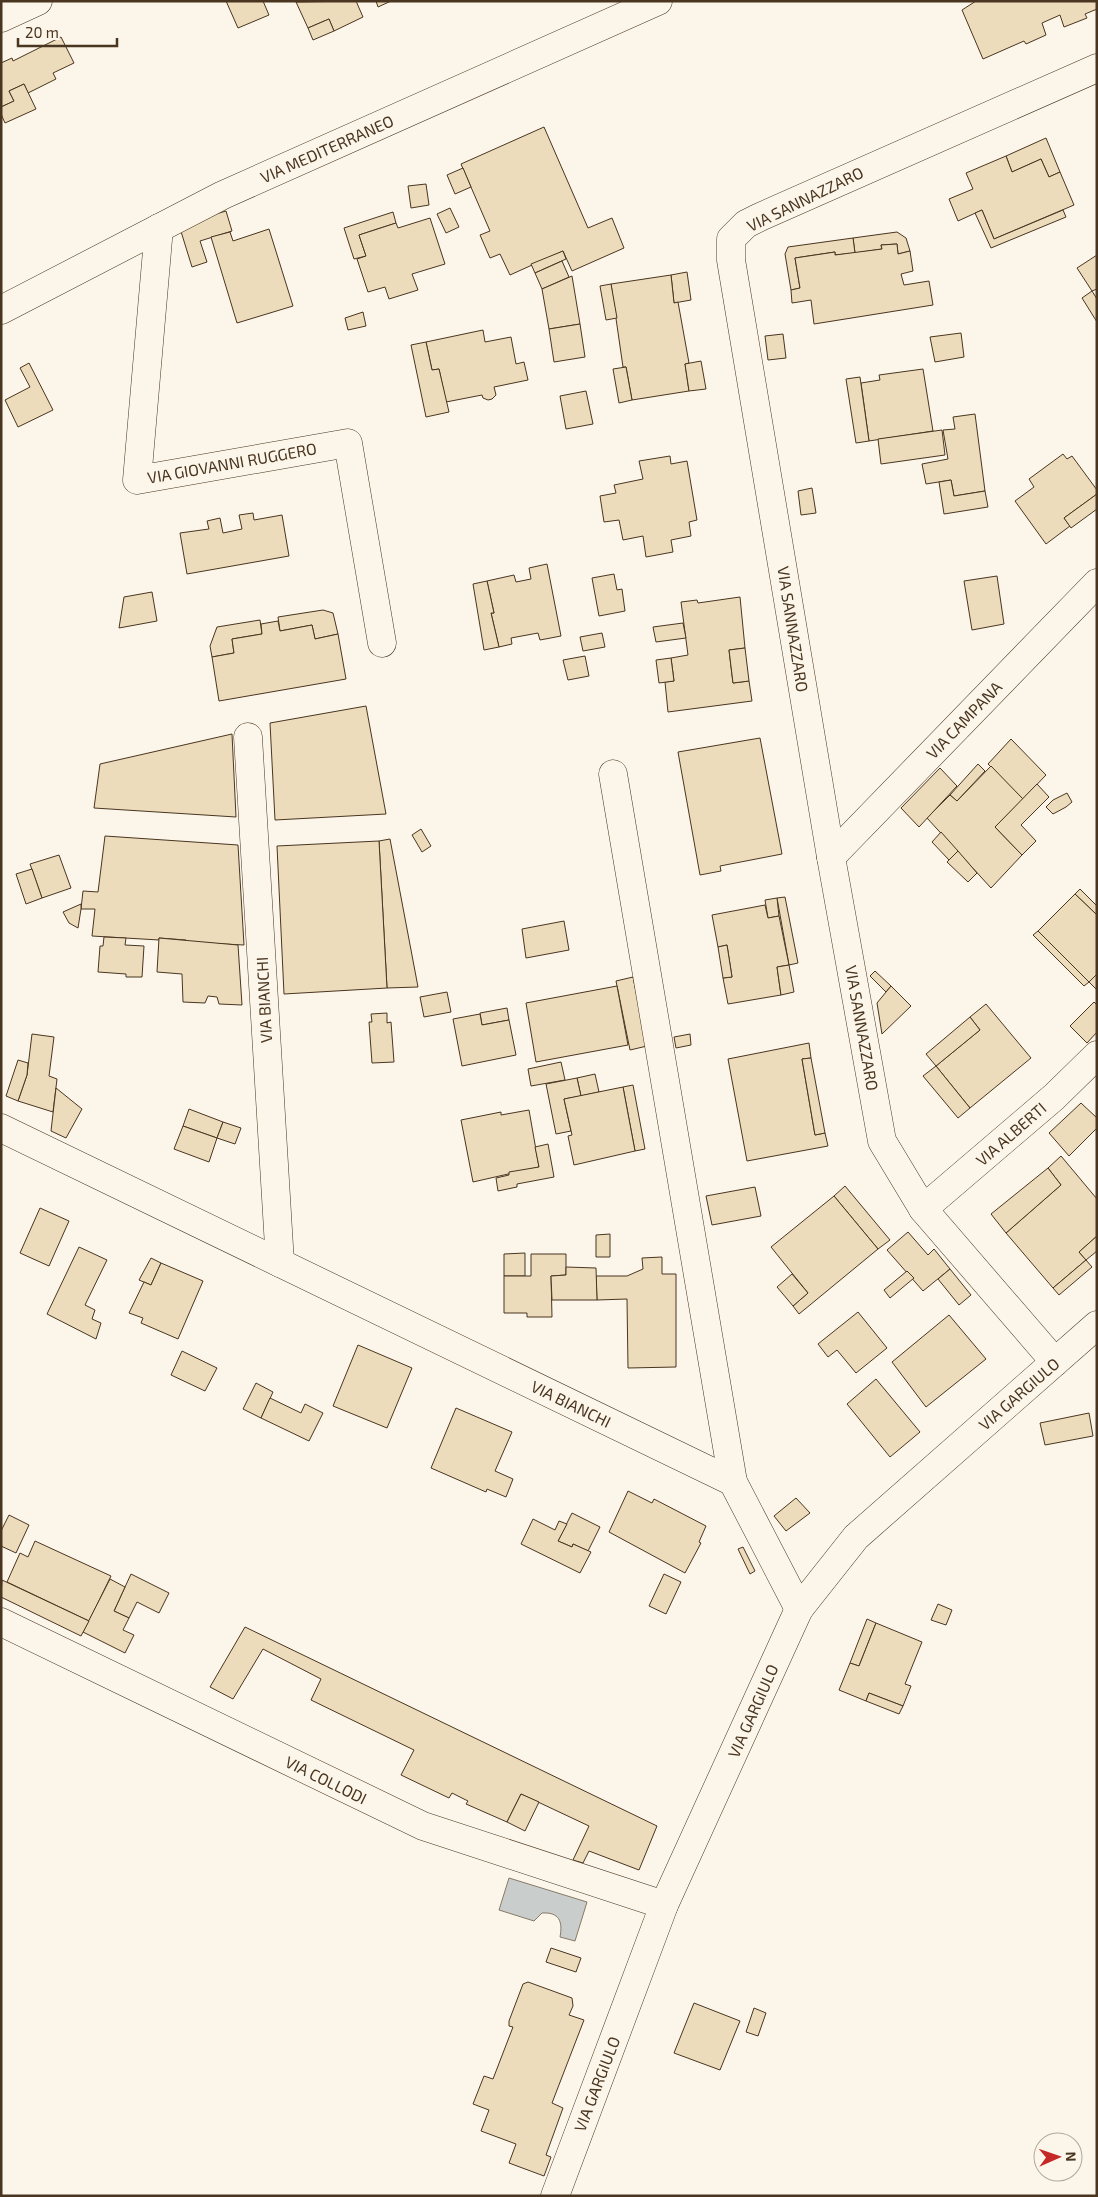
<svg xmlns="http://www.w3.org/2000/svg" width="1098" height="2197" font-family="'Exo 2',sans-serif">
<style>
.water{fill:#c9cecd;stroke:#887966}
.building{fill:#ecdcbc;stroke:#4a3520}
.lines{fill:none;stroke-linecap:round;stroke-linejoin:round}
.street-casing{stroke:#4a3520;stroke-width:29}
.secondary-casing{stroke:#4a3520;stroke-width:29}
.street{stroke:#fbf6e9;stroke-width:28}
.secondary{stroke:#fbf6e9;stroke-width:28}
.labels{text-anchor:middle;stroke-width:4;stroke-linejoin:round;paint-order:stroke}
.street-label{font-size:16px;fill:#4a3520;stroke:#fbf6e9}
</style>
<rect width="100%" height="100%" fill="#fbf6e9"/>
<!-- water -->
<path class="water" d="M509 1878 587 1902 575 1941 560 1937C563 1921 559 1912 542 1913L534 1921 499 1910Z"/>
<!-- building -->
<g class="building">
<path d="M226 1H263L269 15 238 28Z"/>
<path d="M356 1 363 17 334 31 329 19 308 28 296 2Z"/>
<path d="M376 1H391L378 7Z"/>
<path d="M976 1H1097V9L1085 14 1087 18 1064 27 1060 15 1042 23 1046 35 1026 44 1024 41 983 59 962 10Z"/>
<path d="M329 19 334 31 313 40 308 28Z"/>
<path d="M61 37 74 63 53 73 56 79 28 93 24 84 9 91 14 101 1 107V63L12 58 13 61Z"/>
<path d="M24 84 36 109 5 123 1 114V107L14 101 9 91Z"/>
<path d="M544 127 588 228 612 218 624 248 572 271 563 251 510 275 500 254 490 258 480 235 490 231 461 164Z"/>
<path d="M1046 138 1060 172 1049 177 1041 159 1012 172 1006 156Z"/>
<path d="M1006 156 1012 172 1041 159 1049 177 1060 172 1074 205 994 239 982 210 958 221 949 199 973 189 966 173Z"/>
<path d="M463 168 471 187 455 194 447 175Z"/>
<path d="M426 184 429 205 411 208 408 186Z"/>
<path d="M450 208 459 227 446 233 437 214Z"/>
<path d="M982 210 994 239 1063 210 1066 217 991 248 975 213Z"/>
<path d="M226 211 232 231 200 241 207 262 192 267 179 225Z"/>
<path d="M393 212 396 223 359 235 366 256 354 259 344 228Z"/>
<path d="M430 218 445 264 412 274 418 290 389 299 385 287 368 292 357 259 366 256 359 235 396 223 398 228Z"/>
<path d="M269 229 293 306 237 323 211 237 230 232 233 241Z"/>
<path d="M897 232 906 238 910 251 898 254 897 244 881 245 882 249 855 253 853 238Z"/>
<path d="M853 238 855 253 835 255V252L795 258 800 288 791 290 785 254 788 247Z"/>
<path d="M897 244 898 254 910 251 913 271 901 274 904 285 929 281 933 305 814 324 811 300 792 303 791 290 800 288 795 258 835 252V255L882 249 881 245Z"/>
<path d="M563 251 566 259 535 273 531 264Z"/>
<path d="M1097 255V289L1092 291 1077 268Z"/>
<path d="M562 261 569 277 542 289 535 273Z"/>
<path d="M687 272 691 300 674 303 671 275Z"/>
<path d="M671 275 674 303 678 302 689 363 685 364 689 391 632 400 626 367H623L611 284Z"/>
<path d="M572 276 580 324 549 329 542 289Z"/>
<path d="M611 284 617 318 606 320 600 286Z"/>
<path d="M1092 291 1097 299V322L1082 298Z"/>
<path d="M363 312 366 326 348 330 345 318Z"/>
<path d="M580 324 585 357 554 362 549 329Z"/>
<path d="M483 330 485 342 511 337 516 364 524 362 528 380 494 387 496 395 492 399 488 400 483 398 482 395 446 402 439 369 432 370 426 342Z"/>
<path d="M961 333 964 357 935 362 930 337Z"/>
<path d="M783 334 786 358 768 360 765 336Z"/>
<path d="M426 342 432 370 439 369 449 412 426 417 411 345Z"/>
<path d="M701 361 706 389 689 391 685 364Z"/>
<path d="M29 363 53 410 18 427 5 400 30 387 20 368Z"/>
<path d="M626 367 632 400 619 403 613 369Z"/>
<path d="M923 369 933 431 869 441 861 383 880 380 879 375Z"/>
<path d="M860 377 869 441 856 443 846 379Z"/>
<path d="M586 391 593 424 566 429 560 396Z"/>
<path d="M975 414 985 491 954 496 951 480 926 484 922 464 948 459 943 430 955 429 953 417Z"/>
<path d="M942 430 945 455 881 464 878 439Z"/>
<path d="M1063 454 1067 459 1072 456 1097 490V494L1064 518 1070 526 1046 544 1015 501 1034 487 1029 479Z"/>
<path d="M670 456 671 464 687 461 697 520 689 522 691 536 671 540 673 552 646 557 643 536 623 540 619 520 604 522 600 496 616 493 614 485 643 479 639 461Z"/>
<path d="M951 480 954 496 985 491 988 507 944 514 939 482Z"/>
<path d="M812 488 816 513 801 515 798 491Z"/>
<path d="M1097 494V509L1071 528 1064 518Z"/>
<path d="M253 513 254 520 282 515 289 556 187 574 180 533 209 529 207 521 220 518 223 533 242 529 239 515Z"/>
<path d="M547 564 561 636 540 640 538 633 511 638 512 644 499 647 491 613H494L487 581 514 575 516 582 531 579 529 568Z"/>
<path d="M614 574 617 590 622 589 625 611 599 616 592 578Z"/>
<path d="M997 576 1004 624 972 630 964 581Z"/>
<path d="M487 581 494 613H491L499 647 484 650 473 584Z"/>
<path d="M152 592 157 621 119 628 124 597Z"/>
<path d="M740 597 745 648 729 650 733 683 749 681 752 701 668 712 665 682 674 681 671 658 688 655 681 602 697 600 698 603Z"/>
<path d="M323 610 333 613 338 634 315 639 312 625 280 631 278 617Z"/>
<path d="M260 620 262 634 232 639 234 653 212 657 210 646 217 627Z"/>
<path d="M278 621 280 631 312 625 315 639 338 634 346 679 219 701 212 657 234 653 232 639 262 634 261 624Z"/>
<path d="M683 623 686 638 656 642 653 627Z"/>
<path d="M602 633 605 647 583 651 580 637Z"/>
<path d="M745 648 749 681 733 683 729 650Z"/>
<path d="M585 656 589 676 568 680 563 660Z"/>
<path d="M671 658 674 681 659 683 656 660Z"/>
<path d="M366 706 386 814 275 820 270 723Z"/>
<path d="M232 734 236 817 94 808 100 764Z"/>
<path d="M760 738 782 854 720 866 721 871 700 875 678 752Z"/>
<path d="M1011 739 1046 775 1023 799 988 764Z"/>
<path d="M978 764 985 771 957 801 950 795Z"/>
<path d="M991 766 1023 799 995 827 1022 855 991 888 927 818 950 795 957 801Z"/>
<path d="M940 768 957 786 919 827 901 808Z"/>
<path d="M1037 784 1049 797 1021 825 1036 841 1022 855 995 827Z"/>
<path d="M1067 793 1072 802 1066 807 1053 814 1046 807 1053 800Z"/>
<path d="M421 829 431 846 422 852 412 835Z"/>
<path d="M941 832 958 851 949 860 932 842Z"/>
<path d="M105 836 238 845 244 945 185 942 186 940 159 938V940L92 936 95 909H81L83 891 98 892Z"/>
<path d="M390 839 418 987 387 988 379 841Z"/>
<path d="M379 841 387 988 284 994 277 846Z"/>
<path d="M958 851 977 873 968 882 947 862Z"/>
<path d="M59 855 71 888 42 898 30 864Z"/>
<path d="M32 869 42 898 26 904 16 874Z"/>
<path d="M1080 889 1097 906V915L1075 894Z"/>
<path d="M1075 894 1097 915V974L1089 982 1038 931Z"/>
<path d="M785 897 798 963 789 965 777 898Z"/>
<path d="M777 898 779 916 768 918 765 900Z"/>
<path d="M81 904V909L78 928 69 923 63 912Z"/>
<path d="M765 905 768 918 779 916 789 965 777 967 781 995 728 1004 723 978 732 977 727 945 718 947 712 915Z"/>
<path d="M564 921 569 950 526 958 522 929Z"/>
<path d="M1038 931 1089 982 1084 986 1033 935Z"/>
<path d="M104 937 126 938 125 945 144 946 142 977H126V974L98 972 100 946H103Z"/>
<path d="M159 938 238 945 242 1005 219 1004 217 997 208 996 205 1003 183 1002 182 974 157 972Z"/>
<path d="M727 945 732 977 723 978 718 947Z"/>
<path d="M789 965 794 992 781 995 777 967Z"/>
<path d="M875 971 891 986 886 992 870 976Z"/>
<path d="M1097 974V990L1089 982Z"/>
<path d="M633 977 647 1046 630 1050 616 981Z"/>
<path d="M617 986 628 1045 536 1062 526 1003Z"/>
<path d="M891 986 911 1006 882 1034 877 1003Z"/>
<path d="M447 992 451 1012 424 1017 420 997Z"/>
<path d="M1094 1002 1097 1005V1032L1087 1043 1070 1026Z"/>
<path d="M986 1004 1031 1058 970 1108 936 1066 980 1030 970 1017Z"/>
<path d="M507 1008 509 1020 482 1025 480 1013Z"/>
<path d="M387 1013V1023L391 1022 394 1062 372 1063 369 1022H372L371 1014Z"/>
<path d="M480 1014 482 1025 509 1020 516 1055 462 1066 453 1019Z"/>
<path d="M970 1017 980 1030 936 1066 926 1054Z"/>
<path d="M32 1034 54 1037 49 1076 57 1079 53 1112 18 1101 27 1075Z"/>
<path d="M690 1034 691 1045 676 1048 674 1037Z"/>
<path d="M809 1043 811 1058 802 1059 815 1135 825 1133 828 1146 747 1161 728 1059Z"/>
<path d="M811 1058 825 1133 815 1135 802 1059Z"/>
<path d="M18 1060 28 1063 27 1075 18 1101 6 1096Z"/>
<path d="M561 1062 565 1080 531 1086 528 1069Z"/>
<path d="M936 1066 970 1108 958 1118 923 1076Z"/>
<path d="M595 1074 599 1092 581 1096 577 1078Z"/>
<path d="M577 1078 581 1096 564 1099 571 1131 556 1134 546 1084Z"/>
<path d="M633 1085 645 1149 635 1151 623 1087Z"/>
<path d="M623 1087 635 1151 574 1165 568 1136 572 1135 564 1099Z"/>
<path d="M56 1088 82 1109 66 1138 51 1131Z"/>
<path d="M1081 1103 1097 1118V1128L1069 1156 1049 1133Z"/>
<path d="M189 1109 223 1122 217 1138 183 1126Z"/>
<path d="M529 1110 539 1167 473 1182 461 1120 501 1112V1115Z"/>
<path d="M223 1122 241 1128 235 1144 217 1138Z"/>
<path d="M183 1126 217 1138 209 1162 174 1149Z"/>
<path d="M548 1144 554 1177 517 1184V1187L498 1191 496 1178 509 1175V1172L539 1167 535 1147Z"/>
<path d="M1061 1156 1097 1199V1236L1079 1252 1086 1260 1053 1288 1006 1233 1061 1185 1048 1168Z"/>
<path d="M1048 1168 1061 1185 1006 1233 991 1214Z"/>
<path d="M845 1186 890 1240 878 1249 834 1196Z"/>
<path d="M755 1187 761 1216 712 1225 706 1196Z"/>
<path d="M834 1196 878 1249 799 1314 793 1306 808 1293 771 1247Z"/>
<path d="M40 1208 69 1221 49 1266 20 1253Z"/>
<path d="M908 1232 928 1255 934 1249 950 1269 923 1291 887 1250Z"/>
<path d="M610 1234V1257H596V1235Z"/>
<path d="M1097 1236V1251L1086 1260 1079 1252Z"/>
<path d="M79 1247 107 1260 85 1305 95 1310 92 1319 101 1323 96 1339 47 1314Z"/>
<path d="M525 1253V1276H504V1254Z"/>
<path d="M531 1254H566V1275L551 1276 552 1317H527V1313H504V1276H531Z"/>
<path d="M662 1257V1274H676V1367L628 1368 627 1299 597 1300 596 1276H627L643 1269 642 1258Z"/>
<path d="M151 1258 161 1263 151 1285 139 1280Z"/>
<path d="M1086 1260 1092 1267 1059 1295 1053 1288Z"/>
<path d="M161 1263 203 1281 178 1339 141 1323 143 1318 129 1313 144 1282 151 1285Z"/>
<path d="M566 1267 596 1268 597 1300H552L551 1276 566 1275Z"/>
<path d="M950 1269 971 1295 959 1305 938 1279Z"/>
<path d="M907 1271 914 1278 890 1298 884 1290Z"/>
<path d="M792 1274 808 1293 793 1306 777 1287Z"/>
<path d="M858 1312 887 1348 856 1373 837 1350 828 1357 818 1344Z"/>
<path d="M949 1315 986 1359 926 1407 892 1362Z"/>
<path d="M358 1345 412 1368 387 1428 333 1406Z"/>
<path d="M182 1351 217 1368 205 1391 171 1375Z"/>
<path d="M876 1379 920 1432 890 1457 847 1404Z"/>
<path d="M256 1383 273 1392 261 1418 243 1409Z"/>
<path d="M270 1398 301 1413 305 1404 323 1413 309 1441 261 1418Z"/>
<path d="M456 1408 512 1432 495 1471 513 1479 506 1497 487 1489 486 1492 431 1468Z"/>
<path d="M1089 1413 1093 1436 1045 1445 1040 1423Z"/>
<path d="M628 1491 652 1503 654 1499 706 1526 699 1542 701 1543 685 1573 609 1532Z"/>
<path d="M796 1498 810 1513 786 1531 774 1516Z"/>
<path d="M572 1513 600 1527 588 1551 573 1544 572 1547 558 1541Z"/>
<path d="M9 1515 29 1525 16 1553 1 1546V1531Z"/>
<path d="M533 1519 555 1530 559 1521 567 1524 558 1541 572 1547 573 1544 591 1552 580 1573 521 1544Z"/>
<path d="M35 1541 111 1576 89 1621 7 1582 20 1553 28 1557Z"/>
<path d="M743 1547 755 1571 750 1574 738 1549Z"/>
<path d="M131 1574 169 1593 159 1613 137 1602 129 1618 114 1611Z"/>
<path d="M664 1574 681 1582 666 1614 649 1606Z"/>
<path d="M110 1579 125 1587 114 1611 129 1618 123 1630 134 1635 125 1653 83 1632Z"/>
<path d="M2 1580 89 1621 81 1636 1 1597Z"/>
<path d="M938 1604 952 1610 946 1625 931 1620Z"/>
<path d="M867 1619 876 1623 859 1666 850 1663Z"/>
<path d="M876 1623 922 1642 905 1684 911 1686 903 1706 869 1693 866 1701 839 1690 850 1663 859 1666Z"/>
<path d="M245 1627 657 1826 639 1870 589 1851 583 1863 573 1860 589 1826 521 1794 507 1822 466 1804 468 1801 452 1793 449 1798 401 1775 414 1750 311 1700 321 1679 263 1649 233 1699 210 1687Z"/>
<path d="M869 1693 903 1706 899 1714 866 1701Z"/>
<path d="M521 1794 539 1802 525 1831 507 1822Z"/>
<path d="M551 1948 581 1958 576 1972 546 1962Z"/>
<path d="M528 1982 572 1998 573 2006 569 2015 584 2020 552 2103 563 2108 546 2155 551 2157 544 2176 509 2163 516 2144 481 2131 489 2110 473 2104 484 2076 493 2079 513 2027 509 2026V2021L523 1984Z"/>
<path d="M694 2003 740 2021 720 2070 674 2053Z"/>
<path d="M754 2008 766 2013 758 2036 746 2032Z"/>
</g>
<g class="lines">
<defs>
<g id="street">
<path d="M1 18 38 1"/>
<path d="M159 228 137 480 348 443 382 643"/>
<path d="M248 737 280 1263"/>
<path d="M613 774 733 1482"/>
<path d="M831 857 1097 583"/>
<path d="M1 1128 733 1482 799 1609"/>
<path d="M923 1209 1054 1097 1097 1055"/>
<path d="M1055 1362 923 1209 882 1141 831 857 731 260V239L746 224 760 217 1097 68"/>
<path d="M1 1622 423 1826 664 1905"/>
<path d="M555 2196 664 1905 799 1609 856 1537 1097 1325"/>
</g>
<path id="secondary" d="M1 310 223 195 658 1"/>
</defs>
<!-- street casing -->
<use href="#street" class="street-casing"/>
<!-- secondary casing -->
<use href="#secondary" class="secondary-casing"/>
<!-- street -->
<use href="#street" class="street"/>
<!-- secondary -->
<use href="#secondary" class="secondary"/>
</g>
<g class="labels">
<!-- street labels -->
<g class="street-label">
<text transform="translate(327 149) rotate(-24)" y="6">VIA MEDITERRANEO</text>
<text transform="translate(805 199) rotate(-26)" y="6">VIA SANNAZZARO</text>
<text transform="translate(232 463) rotate(-10)" y="6">VIA GIOVANNI RUGGERO</text>
<text transform="translate(793 629) rotate(81)" y="6">VIA SANNAZZARO</text>
<text transform="translate(964 720) rotate(-46)" y="6">VIA CAMPANA</text>
<text transform="translate(264 1000) rotate(-93)" y="6">VIA BIANCHI</text>
<text transform="translate(862 1028) rotate(80)" y="6">VIA SANNAZZARO</text>
<text transform="translate(1011 1134) rotate(-41)" y="6">VIA ALBERTI</text>
<text transform="translate(1019 1394) rotate(-41)" y="6">VIA GARGIULO</text>
<text transform="translate(571 1404) rotate(26)" y="6">VIA BIANCHI</text>
<text transform="translate(753 1711) rotate(-66)" y="6">VIA GARGIULO</text>
<text transform="translate(326 1780) rotate(26)" y="6">VIA COLLODI</text>
<text transform="translate(597 2084) rotate(-69)" y="6">VIA GARGIULO</text>
</g>
</g>
<!-- border -->
<rect width="1098" height="2197" fill="none" stroke="#4a3520" stroke-width="5"/>
<!-- north arrow -->
<g transform="translate(1058 2157) rotate(88)"><circle r="24" fill="#fbf6e9" stroke="#b4a999"/>
<path d="M0-4L9 19L0 12L-9 19Z" fill="#c62828"/>
<text y="-8" font-size="14" font-weight="bold" text-anchor="middle" fill="#4a3520">N</text>
</g>
<!-- scale -->
<path d="M18 38v8h99v-8" fill="none" stroke="#4a3520" stroke-width="2.5"/>
<text x="25" y="38" font-size="15" fill="#4a3520" stroke="#fbf6e9" stroke-width="4" paint-order="stroke">20 m</text>
</svg>
